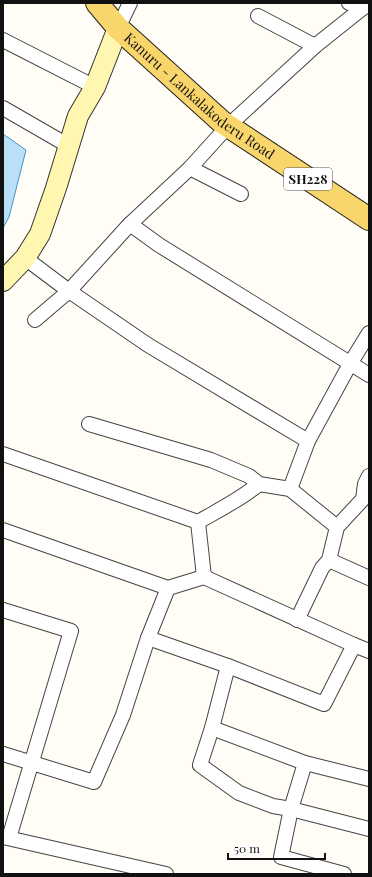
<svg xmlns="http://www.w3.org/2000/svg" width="372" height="877" font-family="'Playfair Display',serif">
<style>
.water{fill:#b9e0f7;stroke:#3f96cf}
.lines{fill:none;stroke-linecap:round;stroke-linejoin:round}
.street-casing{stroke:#444;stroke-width:16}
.secondary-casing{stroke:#333;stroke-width:22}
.primary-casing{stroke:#222;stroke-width:24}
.street{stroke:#fff;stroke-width:14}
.secondary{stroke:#fff6b0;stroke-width:20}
.primary{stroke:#f9d66b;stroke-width:22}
.labels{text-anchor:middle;stroke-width:4;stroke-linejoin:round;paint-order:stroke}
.shield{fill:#fff;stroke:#585858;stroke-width:1}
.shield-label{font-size:13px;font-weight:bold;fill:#111}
.street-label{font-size:14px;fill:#111;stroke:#fff}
</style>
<rect width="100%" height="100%" fill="#fffdf5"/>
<!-- water -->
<path class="water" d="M3 134 26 150 9 217 3 228Z"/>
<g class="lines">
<defs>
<g id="street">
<path d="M349 3 363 8"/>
<path d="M258 16 315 46"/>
<path d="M118 28 130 3"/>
<path d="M3 40 95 87"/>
<path d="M3 108 69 146"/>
<path d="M190 168 241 194"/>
<path d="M130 224 159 245 369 375"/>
<path d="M25 258 69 291 130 224 190 168 228 126 315 46 369 3"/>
<path d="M35 320 69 291 148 345 308 441"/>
<path d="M89 424 211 460 249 476 259 484 290 489 337 527"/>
<path d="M3 454 198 522"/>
<path d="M290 489 308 441 350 364 369 333"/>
<path d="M198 522C219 510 241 499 259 484"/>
<path d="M198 522 204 577"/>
<path d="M3 530 168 588 204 577 354 645 369 651"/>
<path d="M329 560 369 578"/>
<path d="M3 610 71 631 9 838"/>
<path d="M297 620 322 568 329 560 337 527 363 499 365 484 369 476"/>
<path d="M148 638 228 666 324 704 354 645"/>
<path d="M228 666 212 728 200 765 239 793 273 806 291 809 369 829"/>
<path d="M212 728 305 763 369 779"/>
<path d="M3 754 94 782 123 715 148 638 168 588"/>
<path d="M305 763 291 809 281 857 344 874"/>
<path d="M3 837 166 874"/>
</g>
<path id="secondary" d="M3 281 25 258 40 234 56 188 78 116 95 87 118 28"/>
<g id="primary">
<path id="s1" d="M97 3 118 28 222 122 369 219"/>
</g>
</defs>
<!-- street casing -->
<use href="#street" class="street-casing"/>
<!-- secondary casing -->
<use href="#secondary" class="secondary-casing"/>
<!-- primary casing -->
<use href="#primary" class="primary-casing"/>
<!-- street -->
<use href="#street" class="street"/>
<!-- secondary -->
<use href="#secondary" class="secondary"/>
<!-- primary -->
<use href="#primary" class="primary"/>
</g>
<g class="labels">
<!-- shield labels -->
<rect class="shield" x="284" y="168" width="48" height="22" rx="3"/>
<g class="shield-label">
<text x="308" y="184">SH228</text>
</g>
<!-- street labels -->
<g class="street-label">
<text dy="5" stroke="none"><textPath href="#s1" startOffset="139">Kanuru - Lankalakoderu Road</textPath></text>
</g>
</g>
<!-- border -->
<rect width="372" height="877" fill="none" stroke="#111111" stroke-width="8"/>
<!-- scale -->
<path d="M228 853v6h97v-6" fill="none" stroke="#111111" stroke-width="2"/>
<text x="234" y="853" font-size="12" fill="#111111" stroke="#ffffff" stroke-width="3" paint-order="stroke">50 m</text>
</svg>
